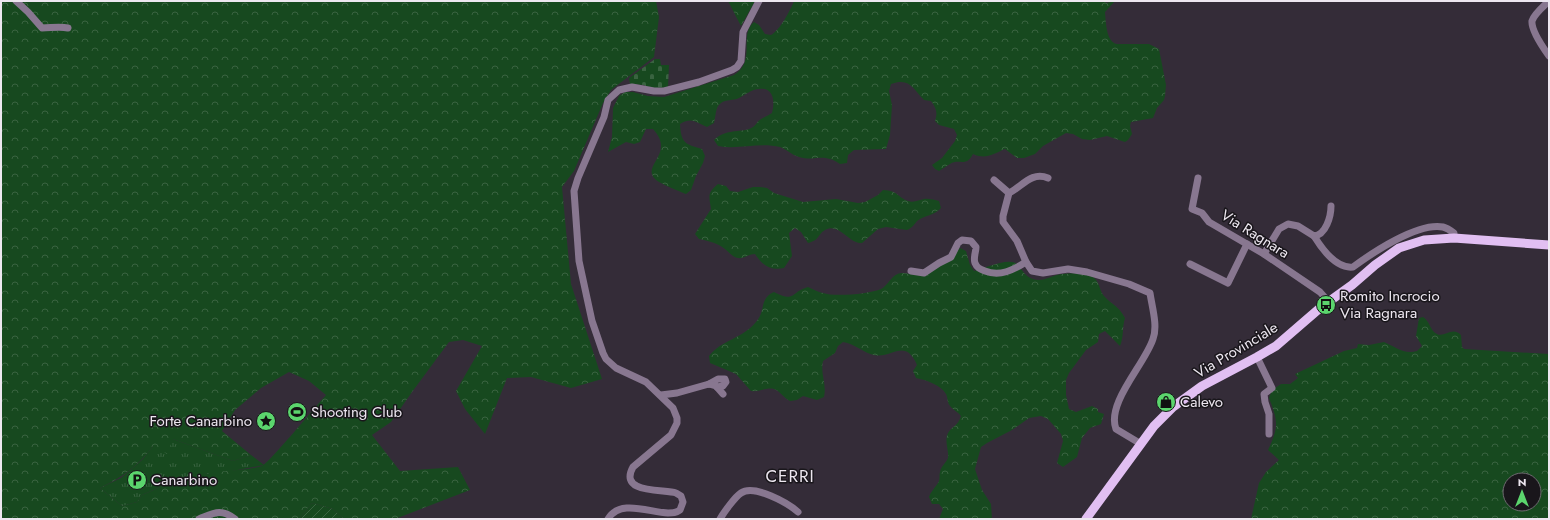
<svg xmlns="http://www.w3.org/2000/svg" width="1550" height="520" font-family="Jost,sans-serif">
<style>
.grass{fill:url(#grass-tufts)}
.forest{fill:url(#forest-crowns);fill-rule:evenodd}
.cemetery{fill:url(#cemetery-stones)}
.garden{fill:url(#garden-furrows)}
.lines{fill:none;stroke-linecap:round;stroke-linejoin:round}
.minor{stroke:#887790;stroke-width:7}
.major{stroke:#e1bff2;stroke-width:9}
.labels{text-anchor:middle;stroke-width:3;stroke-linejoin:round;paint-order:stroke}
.street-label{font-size:15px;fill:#ede7f0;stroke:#19161b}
.poi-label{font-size:15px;fill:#ede7f0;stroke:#19161b;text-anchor:start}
.quarter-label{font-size:17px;letter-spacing:1px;fill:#ede7f0;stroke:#19161b}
</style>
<defs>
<pattern id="grass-tufts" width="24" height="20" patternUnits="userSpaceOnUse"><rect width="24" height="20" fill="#17491f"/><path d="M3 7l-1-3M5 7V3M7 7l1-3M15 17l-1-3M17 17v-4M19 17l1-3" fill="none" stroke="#396340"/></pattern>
<pattern id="forest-crowns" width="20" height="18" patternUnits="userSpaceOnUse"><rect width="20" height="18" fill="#17491f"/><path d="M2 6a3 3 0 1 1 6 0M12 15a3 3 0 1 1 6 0" fill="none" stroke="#396340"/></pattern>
<pattern id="cemetery-stones" width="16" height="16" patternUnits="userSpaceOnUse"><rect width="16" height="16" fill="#17491f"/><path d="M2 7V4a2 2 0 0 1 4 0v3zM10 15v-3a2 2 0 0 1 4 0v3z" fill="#396340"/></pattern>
<pattern id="garden-furrows" width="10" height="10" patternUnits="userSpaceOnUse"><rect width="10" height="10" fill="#17491f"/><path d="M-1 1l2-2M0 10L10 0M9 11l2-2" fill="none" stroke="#396340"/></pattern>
</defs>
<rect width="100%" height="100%" fill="#342c38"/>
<!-- grass -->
<path class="grass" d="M173 439 233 461 251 455 264 465 232 471 204 474 182 484 169 483 142 495 137 502 122 506 100 488 121 478 142 460 153 446Z"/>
<!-- forest -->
<g class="forest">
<path d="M1 1H656L659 17 654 57 611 90 603 103 574 171 562 187 571 284 602 379 571 388 531 377 507 378 485 434 465 409 456 391 482 346 463 340 449 342 412 392 391 422 372 435 400 471 458 467 470 490 395 519H344L333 509 312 503 299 519H1ZM289 372 309 381 326 395C317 405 269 463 262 466 241 473 198 468 182 484L170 483 142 495 137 502 122 506 100 488C124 476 136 468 153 446L167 454 173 439 233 461 251 455 222 431 235 410 261 388Z"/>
<path d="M728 1H755L741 26Z"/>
<path d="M794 1H1105L1106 3 1115 1 1105 12C1106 22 1106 42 1117 44H1149L1159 49 1166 85 1165 96 1164 100 1157 108 1153 118 1131 122 1130 126 1132 134 1128 140 1125 142 1107 136 1090 140 1082 139 1073 134 1066 133 1043 146 1035 154 1024 158H1017L1005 149C993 154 986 160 973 154 966 168 959 158 950 164 946 166 943 169 939 171L935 169 932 165 942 158 955 141 957 135 954 129 939 125 935 121C938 112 936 108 931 101L924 100C913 89 910 77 891 84L889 91 892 105 890 135 886 149 854 150 848 155 847 163 840 164C822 152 816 162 799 157 792 155 786 149 780 147 759 142 738 150 718 146L714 140C726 129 735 133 749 129 756 127 756 122 761 119 765 117 769 115 772 113 775 102 774 87 759 89 752 89 745 95 739 98 733 101 726 99 721 103 715 107 716 116 714 123L707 127C695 122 692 117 680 124 681 143 685 144 702 149L705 156 703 163 696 176 691 190 686 194C679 191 660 184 655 179 641 165 676 154 653 129H646L640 142 634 144 626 142 608 152 612 137 613 108 619 96 625 92H633L648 96 664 97 734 75C757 61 738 35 754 22L759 25 765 34 771 35C780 30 790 11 794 1Z"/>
<path d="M718 184 726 186 730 191 738 192 753 187H760L767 188 774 193 803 202 836 199 858 203 865 202 878 195 883 190C899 191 897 197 908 201 914 203 919 200 924 199 928 198 935 200 939 201L941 208C934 216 925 215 917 221 914 225 912 228 907 230L886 227 878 229 862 243C860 243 858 243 856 242 847 239 837 223 825 230 817 235 820 240 808 243L801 232 795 228 789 233 792 256 784 268C770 271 762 265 755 254 749 254 744 259 738 258 732 257 729 252 725 249 718 243 708 241 699 239L695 234 711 209C709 196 707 193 718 184Z"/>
<path d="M960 248 966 251 970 265 974 271C984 269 1010 256 1018 265 1022 270 1026 277 1033 279 1042 282 1049 277 1057 275 1066 273 1086 272 1093 277 1100 282 1099 290 1104 296 1112 305 1118 305 1125 318 1122 327 1124 337 1120 346L1105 331 1099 334 1098 342 1086 350 1069 373 1066 380V395L1069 409 1076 412 1092 406 1098 409V412L1104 414 1101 424 1090 428 1082 438 1077 457 1063 467 1057 463 1063 441 1061 434 1048 419 1041 416 1029 418 1012 430 987 443 981 447 975 469 982 490 991 504 992 519H939L943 509 939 504H932L929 497C931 491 936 487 939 481 940 478 939 475 940 472 941 466 946 463 948 458 949 450 944 441 948 433 952 426 958 426 961 416 958 412 953 410 950 406 947 402 948 398 946 394 941 385 926 380 916 378L913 371 917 365C905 337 892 359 874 355 864 353 855 344 843 342L838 346 835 353 823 361C820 374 827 384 824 397L817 400 803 396 797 400 790 401C784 398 780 391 774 389 767 387 759 392 751 391L736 374 710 363 709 356C721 340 742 339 756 322 766 311 759 298 774 292 796 303 790 292 808 287 813 289 818 292 823 293 834 297 870 294 881 289 889 285 892 273 902 273 907 273 913 275 917 275L948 257Z"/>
<path d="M1423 317C1430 321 1430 331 1437 334 1444 338 1452 326 1461 335L1462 347 1464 349 1549 354V519H1251L1259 483 1266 472 1279 460 1268 450C1279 427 1278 421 1269 398L1272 390 1281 384H1290L1298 378 1295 374 1344 351 1357 348 1358 344 1369 345 1384 342C1394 346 1404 355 1417 351L1422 346 1416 336 1419 318ZM1510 480H1534V504H1510Z"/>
</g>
<!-- cemetery -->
<path class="cemetery" d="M655 59H660L661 65H669L668 87 664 89 649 88 644 85 630 84 629 78Z"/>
<!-- garden -->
<path class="garden" d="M312 503 333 509 344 519H299Z"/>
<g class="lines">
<!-- minor -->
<g class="minor">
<path d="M16 1 28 12 42 28C51 28 59 26 68 28"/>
<path d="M1549 1C1544 6 1534 14 1532 21 1531 30 1544 49 1549 56"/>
<path d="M1198 178 1192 209 1202 213 1209 222 1264 254 1320 292 1329 302"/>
<path d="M994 180 1009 193 1003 216V222L1017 241 1026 262 1032 271 1043 273 1068 269 1087 272 1129 284 1150 293C1152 307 1158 326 1153 339 1145 364 1106 403 1116 429L1141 444"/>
<path d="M1009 193C1022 187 1031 171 1048 178"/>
<path d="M1314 236C1322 249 1336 269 1353 267 1372 253 1418 222 1443 227 1447 228 1450 230 1454 233V238"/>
<path d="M1264 254 1279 229 1288 224 1298 226 1314 236C1326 235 1331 216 1331 206"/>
<path d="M1190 264 1228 283 1247 244"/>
<path d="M911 271 924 273 939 263 951 257 958 243 962 240 971 241 976 247C976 252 973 258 975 263 977 268 980 269 985 271 1000 277 1013 270 1026 262"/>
<path d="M1257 357 1272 388 1264 394 1265 402 1269 414V434"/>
<path d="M709 384 718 379H725L726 382 723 386 717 387"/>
<path d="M661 395 677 393 709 384 716 386 723 394"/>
<path d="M199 519C214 513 221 508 235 519"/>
<path d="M608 519C620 499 648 512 668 513 673 513 676 513 680 510L683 502 681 496 676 493C664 489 618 494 633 467L671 435 677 423V418L673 408 646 382 616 368 606 359 603 353 592 321 579 261 574 191 578 178 604 117 608 100 619 90 632 87 654 91H664L699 82 732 70 737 67 741 61 743 32 759 1"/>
<path d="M720 519C724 512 735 497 741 493 754 484 788 503 798 512"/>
</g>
<!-- major -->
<path class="major" d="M1086 519 1154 426 1173 407 1202 386 1257 357 1276 346 1320 308 1352 285 1375 265 1399 248 1424 240 1454 238 1549 245"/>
</g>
<!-- icons -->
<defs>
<symbol id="bus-disc" viewBox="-11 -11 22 22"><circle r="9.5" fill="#5bd56d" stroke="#19161b"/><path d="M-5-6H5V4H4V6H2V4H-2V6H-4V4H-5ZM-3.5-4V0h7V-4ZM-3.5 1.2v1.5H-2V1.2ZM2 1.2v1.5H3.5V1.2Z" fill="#111"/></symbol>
<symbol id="shop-disc" viewBox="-11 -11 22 22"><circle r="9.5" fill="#5bd56d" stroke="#19161b"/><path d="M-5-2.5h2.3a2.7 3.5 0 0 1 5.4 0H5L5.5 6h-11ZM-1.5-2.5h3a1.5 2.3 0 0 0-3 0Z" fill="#111"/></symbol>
<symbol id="stadium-disc" viewBox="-11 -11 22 22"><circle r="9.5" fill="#5bd56d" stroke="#19161b"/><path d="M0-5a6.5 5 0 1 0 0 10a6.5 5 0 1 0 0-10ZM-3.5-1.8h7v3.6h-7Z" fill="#111"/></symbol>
<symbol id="sight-disc" viewBox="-11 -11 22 22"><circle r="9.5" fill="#5bd56d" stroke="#19161b"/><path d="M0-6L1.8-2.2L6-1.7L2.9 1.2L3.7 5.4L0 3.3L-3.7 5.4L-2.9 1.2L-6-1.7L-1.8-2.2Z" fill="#111"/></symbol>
<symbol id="parking-disc" viewBox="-11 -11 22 22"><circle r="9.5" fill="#5bd56d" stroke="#19161b"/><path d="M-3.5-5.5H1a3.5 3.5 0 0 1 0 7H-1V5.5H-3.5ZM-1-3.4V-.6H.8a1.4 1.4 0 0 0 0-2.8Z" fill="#111"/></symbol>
</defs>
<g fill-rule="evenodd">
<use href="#bus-disc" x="1315" y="294" width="22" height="22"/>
<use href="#shop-disc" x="1155" y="391" width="22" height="22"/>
<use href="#stadium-disc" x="286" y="401" width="22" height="22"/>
<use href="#sight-disc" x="255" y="410" width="22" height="22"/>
<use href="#parking-disc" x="126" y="469" width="22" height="22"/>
</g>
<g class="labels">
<!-- street labels -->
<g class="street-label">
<text transform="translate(1255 234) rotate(32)" y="5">Via Ragnara</text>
<text transform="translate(1236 350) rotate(-31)" y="5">Via Provinciale</text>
</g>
<!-- poi labels -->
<g class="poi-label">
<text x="1340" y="301">Romito Incrocio<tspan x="1340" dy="17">Via Ragnara</tspan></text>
<text x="1180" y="407">Calevo</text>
<text x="311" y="417">Shooting Club</text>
<text x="252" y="426" text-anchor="end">Forte Canarbino</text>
<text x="151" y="485">Canarbino</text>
</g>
<!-- quarter labels -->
<g class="quarter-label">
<text x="790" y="482">CERRI</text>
</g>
</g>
<!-- border -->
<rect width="1550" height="520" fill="none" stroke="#ede7f0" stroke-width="4"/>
<!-- north arrow -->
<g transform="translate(1522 492)"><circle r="19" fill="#19161b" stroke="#6e6a70"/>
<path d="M0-3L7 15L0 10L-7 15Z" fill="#5bd56d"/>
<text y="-6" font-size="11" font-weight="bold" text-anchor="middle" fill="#ede7f0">N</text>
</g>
</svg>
